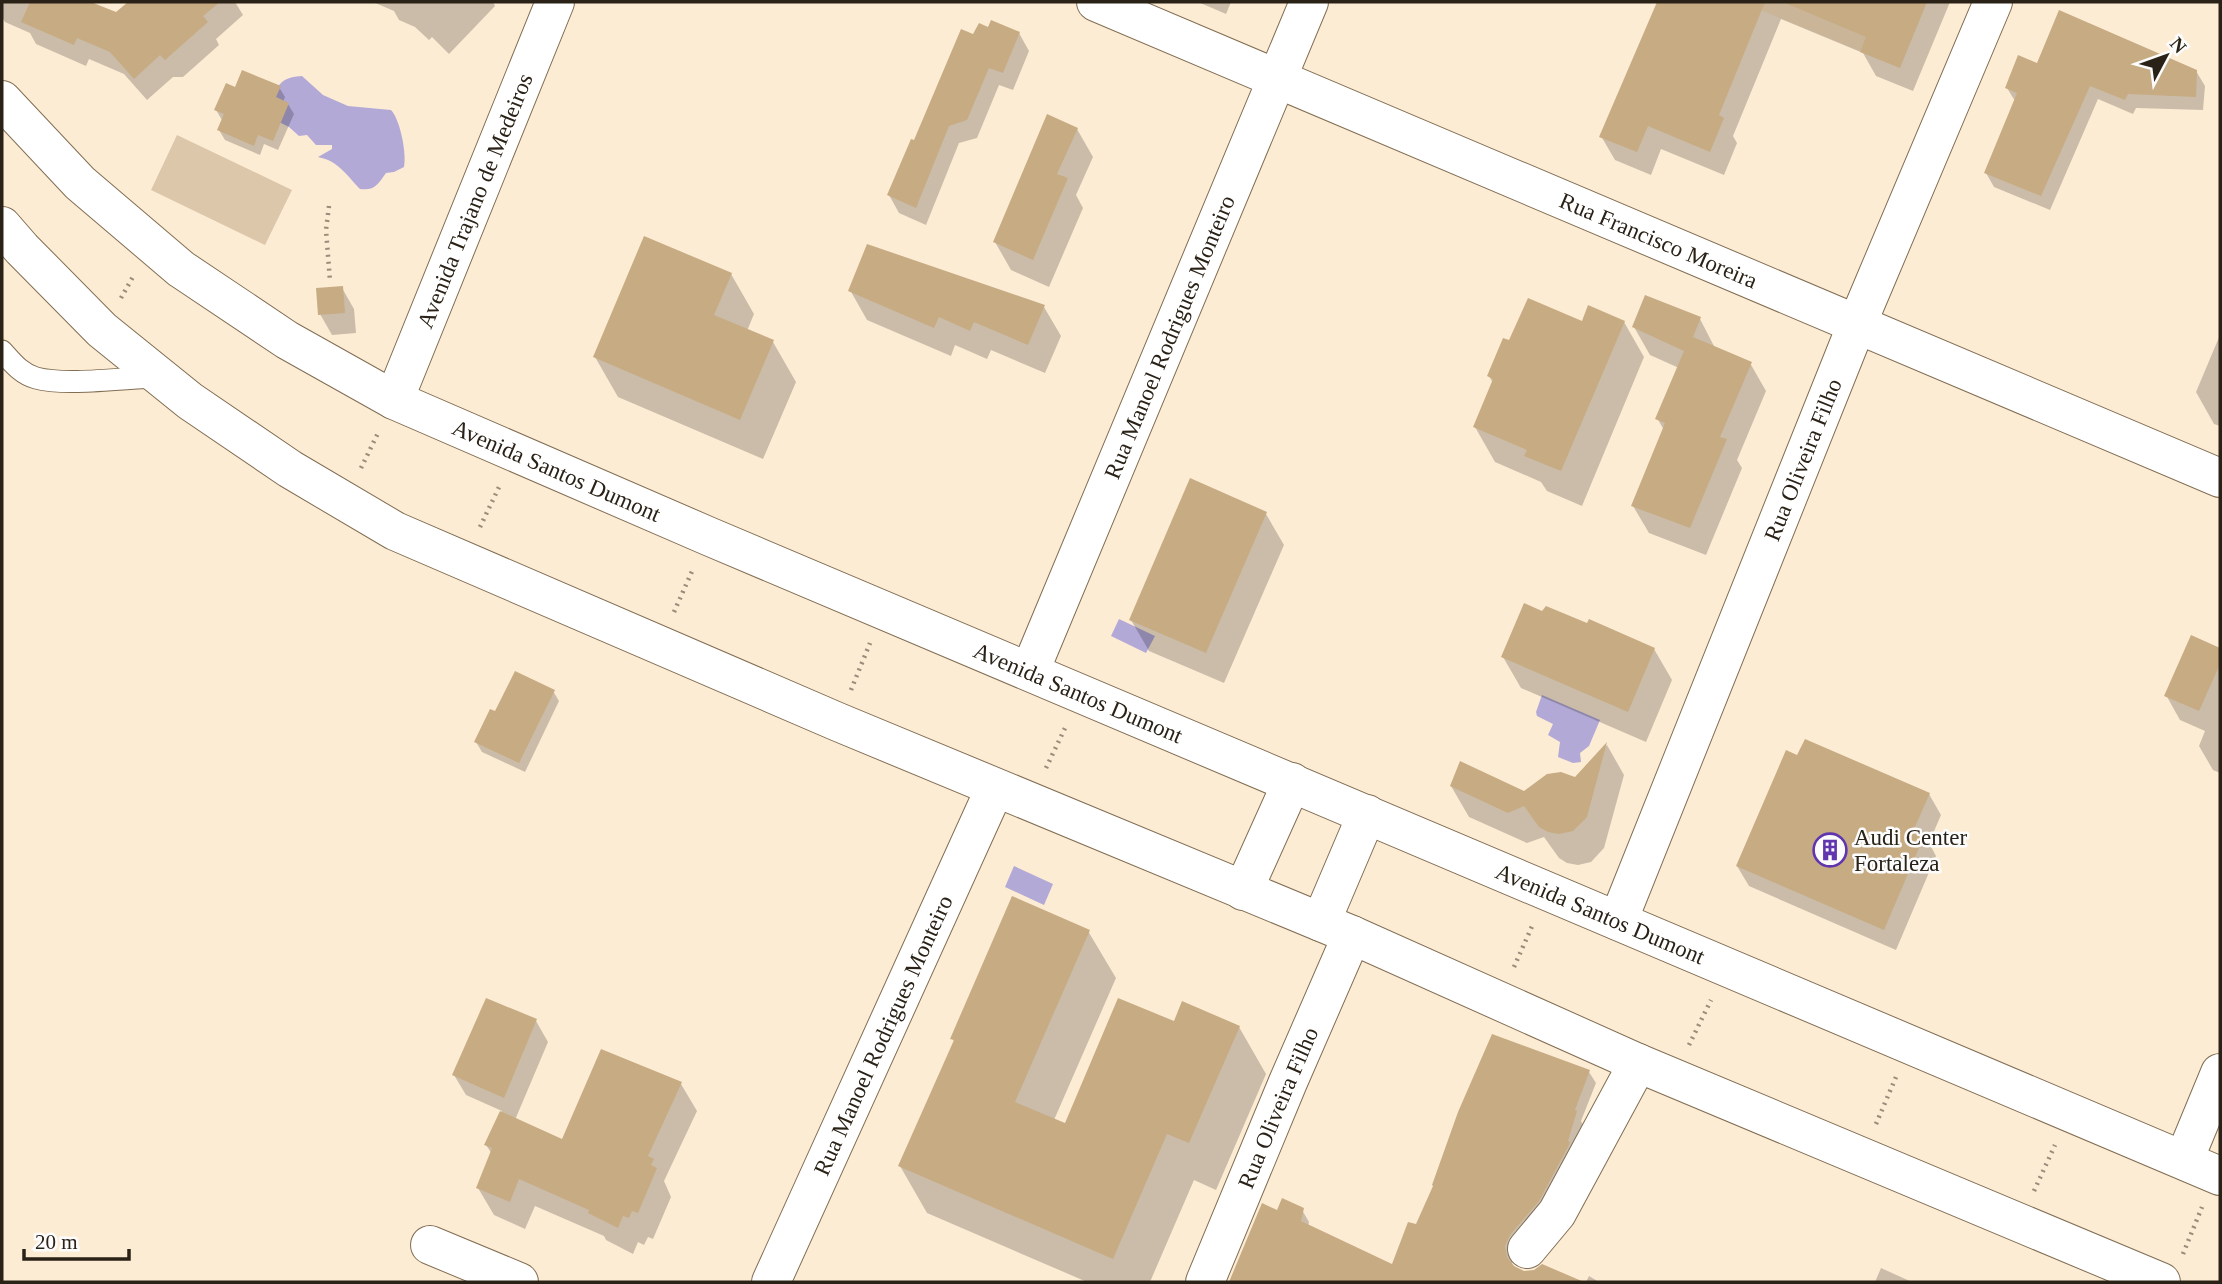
<svg xmlns="http://www.w3.org/2000/svg" width="2222" height="1284" font-family="'Times New Roman',serif">
<style>
.built{fill:#fde3be}
.green{fill:#dcc7aa}
.water{fill:#b3a9d6}
.shadow{fill:#0003}
.building{fill:#c7ab83}
.lines{fill:none;stroke-linecap:round;stroke-linejoin:round}
.service-casing{stroke:#816e53;stroke-width:23}
.minor-casing{stroke:#816e53;stroke-width:40}
.primary-casing{stroke:#816e53;stroke-width:40}
.path{stroke:#998c7a;stroke-width:4.5;stroke-dasharray:2 5;stroke-linecap:butt}
.service{stroke:#fff;stroke-width:21}
.minor{stroke:#fff;stroke-width:38}
.primary{stroke:#fff;stroke-width:38}
.labels{text-anchor:middle;stroke-width:5;stroke-linejoin:round;paint-order:stroke}
.street-label{font-size:23px;fill:#2a2217;stroke:#fcfcfc}
.poi-label{font-size:23px;fill:#2a2217;stroke:#fcfcfc;text-anchor:start}
</style>
<rect width="100%" height="100%" fill="#fdecd4"/>
<!-- built -->
<path class="built" d="M1741 2H1922L1896 66Z"/>
<!-- green -->
<path class="green" d="M177 135 292 190 265 245 151 190Z"/>
<!-- water -->
<g class="water">
<path d="M302 76 323 95 348 106 391 110C400 119 407 154 404 167L394 172 386 173C378 184 375 191 360 189 347 176 339 161 318 157L332 149V145H316L307 135 299 136 289 127 277 121C273 97 272 77 302 76Z"/>
<path d="M1119 619 1155 636 1146 653 1111 636Z"/>
<path d="M1542 695 1600 720 1589 746 1580 753 1581 762 1573 763 1558 757 1560 742 1548 735 1553 724 1537 716 1536 712Z"/>
<path d="M1014 866 1053 884 1044 905 1005 887Z"/>
</g>
<!-- shadow -->
<g class="shadow">
<path d="M2 2H87L116 14 130 2H235L243 15 216 39 219 45 183 77H173L147 100 124 74 89 59 86 66 36 44 30 33 5 22 2 17Z"/>
<path d="M373 2H493L495 6 449 54 432 37 429 40 415 27 399 20 394 11Z"/>
<path d="M1198 2H1231L1226 14Z"/>
<path d="M1659 2H1950L1913 91 1876 76 1863 53 1781 19 1733 136 1737 143 1724 175 1661 149 1651 175 1615 160 1601 136Z"/>
<path d="M1019 33 1029 51 1013 90 999 85 977 138 959 143 926 225 899 213 889 195 915 143 974 37Z"/>
<path d="M2037 66 2196 71 2205 86 2203 110 2136 108 2133 114 2098 99 2050 210 1994 187 1986 173 2015 101 2007 88Z"/>
<path d="M279 87 285 97 283 102 288 104 294 114 278 150 264 144 260 155 225 140 219 130 222 120 216 110 236 89Z"/>
<path d="M1077 129 1093 157 1076 195 1083 208 1049 287 1011 270 995 242Z"/>
<path d="M731 274 754 314 747 331 773 342 796 382 763 459 618 397 595 357Z"/>
<path d="M342 288 354 309 356 333 332 335 320 314Z"/>
<path d="M850 290 1044 307 1061 336 1045 373 991 350 987 359 955 345 951 356 867 320Z"/>
<path d="M1700 319 1715 348 1750 363 1766 391 1737 460 1742 468 1706 555 1649 533 1633 506 1664 430 1657 418 1679 368 1650 355 1634 327Z"/>
<path d="M1624 322 1644 357 1582 506 1547 491 1541 482 1495 462 1475 427 1493 383 1489 376 1510 342Z"/>
<path d="M2220 335V426L2214 424 2196 392Z"/>
<path d="M1266 514 1284 545 1224 683 1149 651 1131 620Z"/>
<path d="M2192 637 2220 650V773L2213 770 2199 746 2205 731 2180 720 2166 695Z"/>
<path d="M1654 649 1672 680 1646 742 1521 688 1503 657Z"/>
<path d="M553 691 559 701 525 772 482 752 476 742 496 713Z"/>
<path d="M1607 745 1624 775 1604 848 1591 862 1578 865 1567 863 1559 858 1544 837 1527 843 1469 817 1451 786 1524 793 1576 779Z"/>
<path d="M1929 794 1941 815 1929 843 1936 856 1896 950 1749 886 1737 866Z"/>
<path d="M1088 931 1116 978 1054 1120 1066 1125 1175 1023 1239 1027 1266 1074 1216 1190 1194 1180 1150 1282H1087L927 1213 900 1166 955 1043 952 1038Z"/>
<path d="M536 1021 548 1042 515 1120 563 1142 681 1084 697 1111 664 1181 671 1197 653 1239 648 1237 644 1245 638 1242 633 1254 606 1240 604 1236 535 1206 525 1229 494 1215 478 1188 492 1154 486 1145 502 1111 466 1095 454 1075Z"/>
<path d="M1589 1072 1596 1083 1581 1121 1583 1125 1512 1258V1267L1522 1272 1534 1271 1542 1266 1579 1282H1230L1262 1205 1278 1212 1302 1210 1309 1222 1308 1227 1393 1266 1417 1227Z"/>
<path d="M1881 1268 1912 1282H1875Z"/>
<path d="M1589 1276 1599 1282H1586Z"/>
</g>
<!-- building -->
<g class="building">
<path d="M30 2H91L116 12 128 2H220L203 16 208 22 165 60 160 55 134 79 110 52 77 38 74 45 21 22Z"/>
<path d="M1657 2H1765L1719 115 1724 118 1710 152 1648 126 1637 152 1599 137Z"/>
<path d="M1783 2H1927L1900 68 1860 52 1866 37Z"/>
<path d="M2059 10 2197 70 2196 97 2128 94 2125 100 2090 86 2041 196 1984 173 2017 93 2005 88 2018 55 2037 63Z"/>
<path d="M991 20 1020 32 1003 73 989 68 967 120 949 126 916 208 887 195 911 139 914 140 961 29 973 34 979 23 988 27Z"/>
<path d="M242 70 281 86 276 97 289 103 273 141 258 135 254 146 217 130 224 114 214 110 226 83 235 87Z"/>
<path d="M1047 114 1078 128 1057 174 1068 178 1033 260 993 242Z"/>
<path d="M644 236 732 273 714 315 774 340 740 420 593 357Z"/>
<path d="M867 244 1045 305 1028 345 974 322 970 331 939 317 934 328 848 291Z"/>
<path d="M343 286 345 313 318 315 316 288Z"/>
<path d="M1645 295 1701 317 1693 337 1752 362 1720 437 1727 439 1690 528 1631 506 1665 423 1655 419 1684 351 1632 327Z"/>
<path d="M1528 298 1582 321 1588 305 1625 321 1561 471 1524 456 1527 450 1473 427 1493 379 1487 376 1503 338 1509 340Z"/>
<path d="M1190 478 1267 512 1206 653 1129 620Z"/>
<path d="M1524 603 1542 611 1546 606 1587 623 1589 619 1655 648 1628 712 1501 657Z"/>
<path d="M2191 635 2220 648V664L2199 711 2164 696Z"/>
<path d="M515 671 555 690 519 763 474 742 490 709 495 711Z"/>
<path d="M1805 739 1930 793 1914 829 1925 834 1884 930 1736 866 1786 750 1797 755Z"/>
<path d="M1607 742 1587 817 1573 831 1559 834 1548 832 1539 827 1524 806 1508 813 1450 786 1460 761 1524 791 1547 774 1561 772 1575 777Z"/>
<path d="M1012 896 1090 930 1015 1102 1065 1123 1118 998 1174 1021 1182 1001 1240 1026 1189 1143 1167 1134 1113 1259 898 1166 954 1040 950 1039Z"/>
<path d="M486 998 537 1019 504 1098 452 1075Z"/>
<path d="M1492 1034 1590 1070 1575 1110 1577 1111 1568 1141 1570 1142 1569 1145 1539 1201 1510 1235 1505 1246 1507 1257 1514 1266 1524 1271 1534 1270 1542 1264 1584 1282H1229L1262 1203 1277 1210 1282 1198 1304 1208 1301 1221 1392 1264 1408 1222 1416 1224 1433 1186 1432 1185 1458 1112Z"/>
<path d="M601 1049 682 1082 648 1156 654 1159 651 1165 657 1168 638 1213 632 1211 629 1218 623 1216 618 1228 588 1213 589 1210 519 1179 510 1202 476 1188 492 1148 484 1145 500 1111 562 1139Z"/>
</g>
<g class="lines">
<defs>
<path id="service" d="M2 351C12 362 21 374 36 378 65 386 125 378 157 377"/>
<g id="minor">
<path id="s1" d="M1096 2 2220 478"/>
<path id="s2" d="M394 400 555 2"/>
<path id="s3" d="M1030 671 1309 2"/>
<path id="s4" d="M1618 921 1857 324 1993 2"/>
<path d="M2184 1160 2220 1073"/>
<path d="M430 1245 519 1282"/>
<path d="M1527 1249 1557 1213 1638 1063"/>
<path id="s5" d="M771 1282 995 788"/>
<path id="s6" d="M1205 1282 1288 1082 1352 935"/>
</g>
<g id="primary">
<path id="s7" d="M2 100 80 183 181 269 287 340 394 400 708 536 2220 1176"/>
<path d="M2 226 22 249 102 330 190 401 290 469 395 531 838 722 1352 935 1638 1063 2161 1282"/>
<path d="M1243 891 1292 782"/>
<path d="M1321 922 1367 814"/>
</g>
</defs>
<!-- service casing -->
<use href="#service" class="service-casing"/>
<!-- minor casing -->
<use href="#minor" class="minor-casing"/>
<!-- primary casing -->
<use href="#primary" class="primary-casing"/>
<!-- path -->
<g class="path">
<path d="M329 206 326 230 330 281"/>
<path d="M121 298 134 275"/>
<path d="M361 468 379 431"/>
<path d="M480 527 500 485"/>
<path d="M674 612 693 569"/>
<path d="M851 690 870 643"/>
<path d="M1046 768 1066 726"/>
<path d="M1514 967 1533 924"/>
<path d="M1689 1045 1711 1000"/>
<path d="M1876 1124 1896 1077"/>
<path d="M2034 1191 2055 1145"/>
<path d="M2183 1254 2202 1207"/>
</g>
<!-- service -->
<use href="#service" class="service"/>
<!-- minor -->
<use href="#minor" class="minor"/>
<!-- primary -->
<use href="#primary" class="primary"/>
</g>
<!-- icons -->
<defs>
<symbol id="building-ring" viewBox="-11 -11 22 22"><circle r="9.5" fill="#fcfcfc" stroke="#6035ad" stroke-width="1.5"/><path d="M-4-6H4V6H1V3H-1V6H-4ZM-2.5-4.3h1.7v1.8h-1.7ZM.8-4.3h1.7v1.8H.8ZM-2.5-1h1.7V.8h-1.7ZM.8-1h1.7V.8H.8Z" fill="#6035ad"/></symbol>
</defs>
<g fill-rule="evenodd">
<use href="#building-ring" x="1811" y="831" width="38" height="38"/>
</g>
<g class="labels">
<!-- street labels -->
<g class="street-label">
<text dy="8" stroke="none"><textPath href="#s2" startOffset="215">Avenida Trajano de Medeiros</textPath></text>
<text dy="8" stroke="none"><textPath href="#s1" startOffset="611">Rua Francisco Moreira</textPath></text>
<text dy="8" stroke="none"><textPath href="#s3" startOffset="362">Rua Manoel Rodrigues Monteiro</textPath></text>
<text dy="8" stroke="none"><textPath href="#s4" startOffset="497">Rua Oliveira Filho</textPath></text>
<text dy="8" stroke="none"><textPath href="#s7" startOffset="674">Avenida Santos Dumont</textPath></text>
<text dy="8" stroke="none"><textPath href="#s7" startOffset="1241">Avenida Santos Dumont</textPath></text>
<text dy="8" stroke="none"><textPath href="#s7" startOffset="1808">Avenida Santos Dumont</textPath></text>
<text dy="8" stroke="none"><textPath href="#s5" startOffset="271">Rua Manoel Rodrigues Monteiro</textPath></text>
<text dy="8" stroke="none"><textPath href="#s6" startOffset="189">Rua Oliveira Filho</textPath></text>
</g>
<!-- poi labels -->
<g class="poi-label">
<text x="1854" y="845">Audi Center<tspan x="1854" dy="26">Fortaleza</tspan></text>
</g>
</g>
<!-- border -->
<rect width="2222" height="1284" fill="none" stroke="#2a2217" stroke-width="7"/>
<!-- north arrow -->
<g transform="translate(2166 56) rotate(49)" stroke="#fcfcfc" stroke-width="5" paint-order="stroke">
<path d="M0-5L12 26L0 18L-12 26Z" fill="#2a2217"/>
<text y="-10" font-size="19" font-weight="bold" text-anchor="middle" fill="#2a2217">N</text>
</g>
<!-- scale -->
<path d="M24 1249v10h105v-10" fill="none" stroke="#2a2217" stroke-width="3.5"/>
<text x="35" y="1249" font-size="21" fill="#2a2217" stroke="#fcfcfc" stroke-width="5" paint-order="stroke">20 m</text>
</svg>
